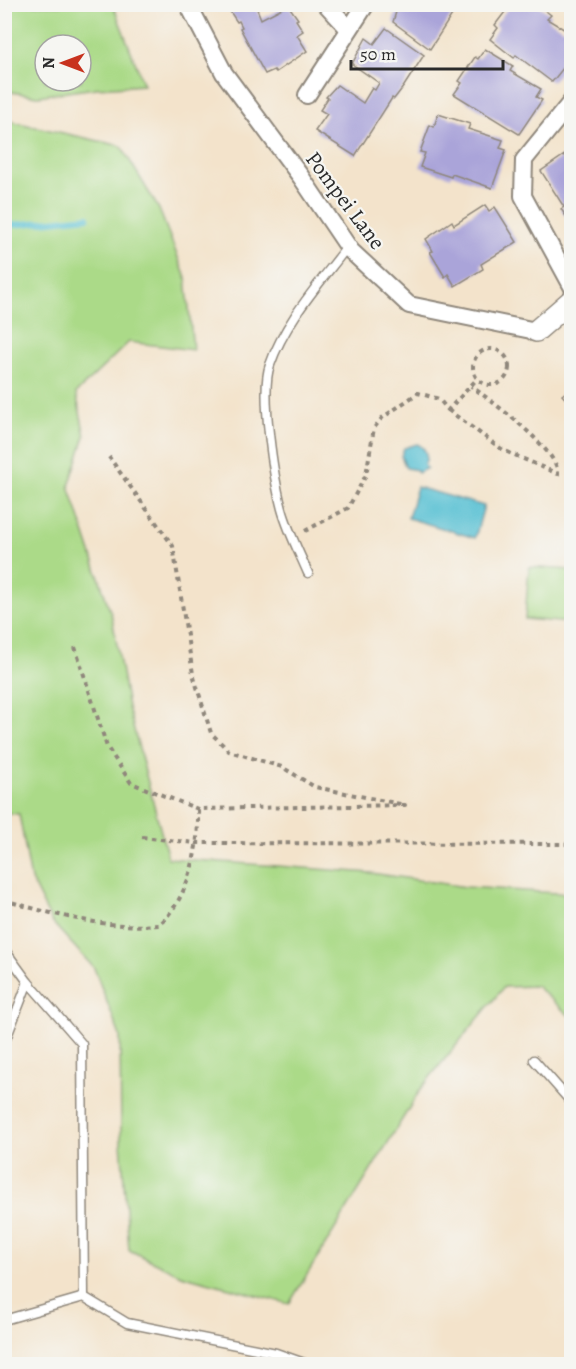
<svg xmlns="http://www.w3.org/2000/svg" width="576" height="1369" font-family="Alegreya,serif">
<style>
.green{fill:#abda88;stroke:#6b825a;stroke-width:1.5;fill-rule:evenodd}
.water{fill:#57c0d3;stroke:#41767f;stroke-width:1.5}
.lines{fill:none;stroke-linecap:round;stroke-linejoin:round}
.stream{stroke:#57c0d3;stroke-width:6}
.building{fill:#aaa4d9}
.service-casing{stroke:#8f877b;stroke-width:11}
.minor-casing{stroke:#8f877b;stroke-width:20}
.tertiary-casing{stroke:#8f877b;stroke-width:24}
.path{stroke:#8f877b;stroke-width:4;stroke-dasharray:4.5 4.5;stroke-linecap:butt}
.service{stroke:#fff;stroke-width:8}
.minor{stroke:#fff;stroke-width:16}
.tertiary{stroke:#fff;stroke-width:21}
.labels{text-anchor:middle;stroke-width:4.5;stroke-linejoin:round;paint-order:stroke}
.street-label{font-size:22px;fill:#2b2b2b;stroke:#f6f6f2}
</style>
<rect width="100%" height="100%" fill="#f6f6f2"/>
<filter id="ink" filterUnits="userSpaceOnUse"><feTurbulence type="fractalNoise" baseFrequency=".0167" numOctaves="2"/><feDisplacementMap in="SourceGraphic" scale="12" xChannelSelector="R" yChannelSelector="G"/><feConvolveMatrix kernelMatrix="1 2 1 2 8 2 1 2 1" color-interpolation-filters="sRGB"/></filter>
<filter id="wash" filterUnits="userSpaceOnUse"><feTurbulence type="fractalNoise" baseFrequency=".008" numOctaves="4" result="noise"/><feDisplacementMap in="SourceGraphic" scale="24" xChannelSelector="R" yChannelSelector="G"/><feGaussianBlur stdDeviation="1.35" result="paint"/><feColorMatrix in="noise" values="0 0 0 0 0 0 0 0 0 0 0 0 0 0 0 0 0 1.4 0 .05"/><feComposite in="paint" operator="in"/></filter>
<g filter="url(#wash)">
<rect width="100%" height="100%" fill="#f3e3cb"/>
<!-- green -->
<g class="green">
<path d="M4 5H113L144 85 96 88 38 96 5 91ZM45 45H81V81H45Z"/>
<path d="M5 120 121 146 159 209 186 278 193 350 129 342 76 393 85 436 69 486 112 617 128 707 168 858 371 873 466 887 571 894V1017L536 986 504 987 422 1087 289 1304 181 1275 129 1250 121 1142 120 1036 94 968 52 922 31 880 19 814 5 813Z"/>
<path d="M529 567 571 570V623L525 619Z"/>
</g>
<!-- water -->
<g class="water">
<path d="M417 444C426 448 429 456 424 465L427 468 418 473 417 470 406 468 401 456 404 448Z"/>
<path d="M417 487 484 506 475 538 408 518Z"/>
</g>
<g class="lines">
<!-- stream -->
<path class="stream" d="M4 226 88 217"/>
</g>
<g id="blocks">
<!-- building -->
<g class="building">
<path d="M225 4H255L261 19 288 5 298 19 296 20 303 31 297 35 307 51 276 72 274 70 265 74 240 28 242 27 239 21 237 22Z"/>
<path d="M401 4H459L430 49 393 22 396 12 402 6Z"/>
<path d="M511 4 538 5 551 15 547 19 572 34V57L552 82 516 55 514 58 490 39 498 28 495 25Z"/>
<path d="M386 28 424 55 404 86 394 99 392 98 355 156 315 131 327 114 320 110 328 98 326 97 337 85 363 103 372 88 375 90 379 83 352 64 366 38 374 44Z"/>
<path d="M485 49 513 66 510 71 541 89 536 97 542 100 519 134 454 94 462 83 459 81 475 57 478 59Z"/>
<path d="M438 114 470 124 468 129 503 140 500 148 506 150 492 188 452 174 451 177 420 167 425 153 420 152 430 125 434 127Z"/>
<path d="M572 150V225L561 209 564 207 541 171Z"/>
<path d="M485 205 489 211 495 207 517 242 481 264 483 269 455 286 448 274 445 277 430 252 433 251 426 239 452 221 454 225Z"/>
<path d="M572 387V406L562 395Z"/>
</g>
</g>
</g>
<g filter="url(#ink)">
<use href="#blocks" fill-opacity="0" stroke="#8f877b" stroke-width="1.5"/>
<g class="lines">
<defs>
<g id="service">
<path d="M308 573C299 552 288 531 282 509 274 479 260 392 270 365 285 321 320 283 347 247"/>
<path d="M4 949 28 982"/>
<path d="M4 1044 28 982 82 1044 84 1297"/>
<path d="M534 1060 572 1103"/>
<path d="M4 1320 84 1297 127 1323 276 1353 307 1364"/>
</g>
<g id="minor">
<path d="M188 4 224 73 301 177 351 251 409 305 536 331"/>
<path d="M326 4 349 29"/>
<path d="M307 95 366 4"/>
<path d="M572 101 524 160 523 196 572 286"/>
</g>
<path id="tertiary" d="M536 331 572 300"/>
</defs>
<!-- service casing -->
<use href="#service" class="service-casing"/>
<!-- minor casing -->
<use href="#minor" class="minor-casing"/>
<!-- tertiary casing -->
<use href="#tertiary" class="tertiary-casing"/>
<!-- path -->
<g class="path">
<circle cx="491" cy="367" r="18"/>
<path d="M448 410 503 450 558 474C559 450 490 400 471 386"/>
<path d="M305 531 348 508 366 475 374 428 382 418 418 393 439 399 448 410 477 379"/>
<path d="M75 647 107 747 131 783 198 809 405 805 315 787 282 767 229 751 211 733 193 674 173 546 109 457"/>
<path d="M142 837 196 843 572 844"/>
<path d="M4 900C55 915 106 929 159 925 190 896 199 850 198 809"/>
</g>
<!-- service -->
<use href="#service" class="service"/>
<!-- minor -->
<use href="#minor" class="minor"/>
<!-- tertiary -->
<use href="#tertiary" class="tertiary"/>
</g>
</g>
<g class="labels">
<!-- street labels -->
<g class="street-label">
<text transform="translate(346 200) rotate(53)" y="8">Pompei Lane</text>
</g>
</g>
<!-- margin -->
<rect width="576" height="1369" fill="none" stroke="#f6f6f2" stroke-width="24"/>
<!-- north arrow -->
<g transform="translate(63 63) rotate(270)"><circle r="28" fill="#f6f6f2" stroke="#a5a5a2" stroke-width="1.5"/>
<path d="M0-4.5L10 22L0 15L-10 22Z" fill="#c8321e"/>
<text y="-9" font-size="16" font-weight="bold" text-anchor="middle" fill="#2b2b2b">N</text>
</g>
<!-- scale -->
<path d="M351 60v9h152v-9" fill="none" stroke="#2b2b2b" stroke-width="3"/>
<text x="360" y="60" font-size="18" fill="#2b2b2b" stroke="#f6f6f2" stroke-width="4.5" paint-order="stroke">50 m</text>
</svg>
